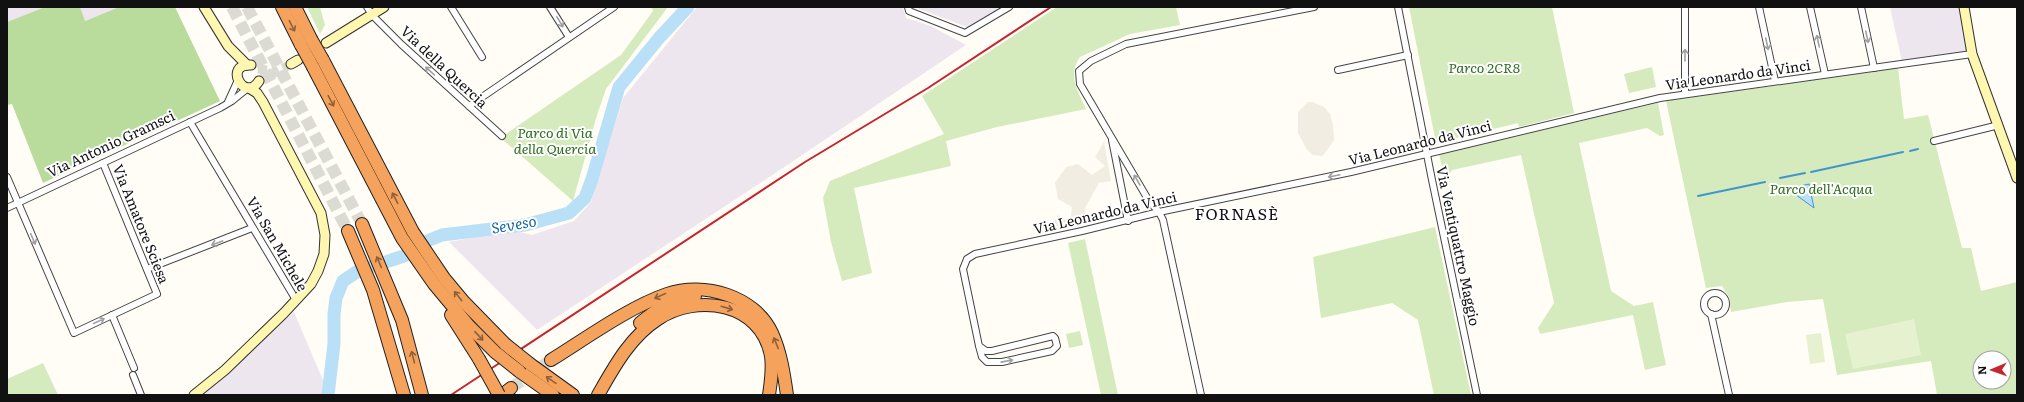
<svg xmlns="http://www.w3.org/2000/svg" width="2024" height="402" font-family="Literata,serif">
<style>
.industrial{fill:#eee6ef}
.green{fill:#d5ebbd;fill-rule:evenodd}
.forest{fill:#b9dc9c}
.pitch{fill:#e6f2cf}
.plaza{fill:#f1ede2}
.water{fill:#b9e0f7;stroke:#3f96cf}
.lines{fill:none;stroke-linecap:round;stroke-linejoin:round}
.stream{stroke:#3f96cf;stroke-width:2}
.river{stroke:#b9e0f7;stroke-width:13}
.secondary-tunnel{stroke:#dbdad3;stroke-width:9;stroke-dasharray:9 4.5;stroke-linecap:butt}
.highway-tunnel{stroke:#dbdad3;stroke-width:12;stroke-dasharray:12 6;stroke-linecap:butt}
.street-casing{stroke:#444;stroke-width:8}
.secondary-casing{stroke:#333;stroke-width:11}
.highway-casing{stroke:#222;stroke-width:14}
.street{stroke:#fff;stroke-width:6}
.secondary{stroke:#fff6b0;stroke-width:9}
.highway{stroke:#f5a25d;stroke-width:12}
.rail{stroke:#c4262e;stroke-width:2}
.highway-bridge-casing{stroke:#222;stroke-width:14;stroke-linecap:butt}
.highway-bridge{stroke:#f5a25d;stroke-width:12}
.oneway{stroke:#a0a0a0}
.oneway2{stroke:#8e613b}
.labels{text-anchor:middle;stroke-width:4;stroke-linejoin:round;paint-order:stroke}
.street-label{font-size:14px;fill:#111;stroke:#fff}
.park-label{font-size:14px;font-style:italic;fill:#2f6b1f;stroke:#fff}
.water-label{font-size:15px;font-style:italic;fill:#1768a6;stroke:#fff}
.quarter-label{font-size:16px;letter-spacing:1px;fill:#111;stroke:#fff}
</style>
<rect width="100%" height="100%" fill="#fffdf5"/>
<!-- industrial -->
<g class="industrial">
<path d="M7 7H45L7 22Z"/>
<path d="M62 7H119L85 21Z"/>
<path d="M697 7H903L906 18 931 26 966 45 774 174 537 330 449 242 512 230 532 235 574 221 591 202 623 98Z"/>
<path d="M914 7H1001L967 27Z"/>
<path d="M1890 7H1963L1971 53 1902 62Z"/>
<path d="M294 312 325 385 322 395H196Z"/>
</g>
<!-- green -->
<g class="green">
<path d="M307 7H320L325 25 320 34Z"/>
<path d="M651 7H668L606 89 597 115 573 201 502 139 503 136 621 55 653 11Z"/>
<path d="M1057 7H1176L1180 25 1130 34 1080 57C1067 75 1078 91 1086 109L997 127 946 141 951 166 854 188 872 273 842 281 831 242 823 198 830 181 944 134 922 96Z"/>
<path d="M1409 7H1552L1574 113 1519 127 1518 123 1436 143Z"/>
<path d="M1652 67 1656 87 1629 93 1624 74Z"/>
<path d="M1898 68 1904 119 1928 115 1962 248H1971L1981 291 2017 282V395H1937L1931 361 1837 375 1823 299 1787 302 1731 312 1729 297 1722 286 1706 288 1666 101ZM1980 358H2004V382H1980Z"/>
<path d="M1658 103 1664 135 1660 136 1647 128 1579 143 1611 291 1634 306 1653 302 1666 365 1645 370 1633 315 1540 334 1538 328 1554 303 1521 155 1452 170 1445 180 1439 154Z"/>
<path d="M1435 227 1471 395H1434L1418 320 1392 303 1321 318 1313 257Z"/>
<path d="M1085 239 1118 395H1101L1068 243Z"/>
<path d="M1080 331 1083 345 1069 348 1066 334Z"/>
<path d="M43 363 58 395H7V379Z"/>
</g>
<!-- forest -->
<path class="forest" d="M45 7H80L85 21 119 7H175L220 101 43 183 12 104 7 105V22Z"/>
<!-- pitch -->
<g class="pitch">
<path d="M1914 319 1921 355 1853 369 1845 334Z"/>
<path d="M1821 333 1825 362 1810 364 1806 335Z"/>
</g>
<!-- plaza -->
<g class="plaza">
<path d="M1308 102H1313L1324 107 1330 114 1333 125 1334 140 1325 153 1322 156 1313 155 1307 150 1298 133V112Z"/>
<path d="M1104 142 1111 181 1099 183 1085 208 1087 220 1050 228 1058 215 1066 220 1071 216 1072 207 1058 199 1055 183 1066 167 1078 164 1092 175 1105 166 1095 157Z"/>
</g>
<!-- water -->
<path class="water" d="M1809 184 1814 208 1788 189Z"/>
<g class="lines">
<!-- stream -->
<g class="stream">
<path d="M1910 151 1918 149"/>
<path d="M1811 172 1903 152"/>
<path d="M1780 178 1805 173"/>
<path d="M1698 196 1765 182"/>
</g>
<!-- river -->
<path class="river" d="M328 395 334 344V314L336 298 343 281 358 271 419 251 427 241 442 235 525 225 569 213 585 198 592 179 619 87 659 38 688 7"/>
<!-- secondary-tunnel -->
<g class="secondary-tunnel">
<path d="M258 69 275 71"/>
<path d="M259 81 291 64"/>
</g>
<!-- highway-tunnel -->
<g class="highway-tunnel">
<path d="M232 7 348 231"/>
<path d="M247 7 362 224"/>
<path d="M511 388 551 360"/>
</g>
<defs>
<g id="street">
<path d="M367 7 372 15 401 44 502 136"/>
<path d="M451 7 482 57"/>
<path d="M550 7 569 37"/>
<path d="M908 7 909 11 965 33 1009 7"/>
<path d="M1398 7 1432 180 1477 395"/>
<path d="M1685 7V94"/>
<path d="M1759 7 1775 81"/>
<path d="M1810 7 1825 74"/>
<path d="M1861 7 1874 68"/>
<path d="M1338 70 1408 55"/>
<path d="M228 102 238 80"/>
<path d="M469 106 614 7"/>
<path d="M190 122 296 300"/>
<path d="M1112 140 1128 221"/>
<path d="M1934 141 1999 125"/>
<path d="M7 177 74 333 157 294 103 163"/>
<path d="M7 208 220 108 232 101 248 88"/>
<path d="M147 269 252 228"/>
<circle cx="1715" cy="304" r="11"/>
<path d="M1711 314 1729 395"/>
<path d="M112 315 134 368"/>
<path d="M979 346 986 351H992L1053 336 1055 338 1057 346 1052 351 1002 362H987L982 357 979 346 963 269 967 259 975 254 1082 231 1159 212 1351 172 1660 98 1972 54"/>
<path d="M133 375 141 395"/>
<path d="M1201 395 1163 220 1159 212 1149 201 1080 84 1079 71 1091 61 1126 44 1314 7"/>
</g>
<g id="secondary">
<path d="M204 7 228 46 247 65"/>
<path d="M1964 7 1972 54 2017 178"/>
<path d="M326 43 384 7"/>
<path d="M291 64 298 60"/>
<path d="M251 65C223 63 244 104 259 81"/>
<path d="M194 395 225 370 284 313 311 284 318 271 324 254 325 235 321 213 263 102 257 93 249 88"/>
</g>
<g id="highway">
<path d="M282 7 301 45"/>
<path d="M295 7 311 39"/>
<path d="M323 60 413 232 444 278 464 302 505 344"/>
<path d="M313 67 402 238 434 284 469 326 495 352"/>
<path d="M362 224 402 320 422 395"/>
<path d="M348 231 373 290 404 395"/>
<path d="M451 315 479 359"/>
<path d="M640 323C657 309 673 299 695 296"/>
<path d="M551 360C585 339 629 307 667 294 704 281 755 296 772 333 781 353 784 374 787 395"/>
<path d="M530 364 573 395"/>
<path d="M519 371 553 395"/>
<path d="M502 395 511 388"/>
<path d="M598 395C614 367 630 337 658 319 697 293 761 302 771 356 773 369 771 381 769 395"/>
</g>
</defs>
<!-- street casing -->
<use href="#street" class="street-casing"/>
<!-- secondary casing -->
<use href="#secondary" class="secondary-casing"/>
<!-- highway casing -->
<use href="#highway" class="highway-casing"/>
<!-- street -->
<use href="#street" class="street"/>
<!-- secondary -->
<use href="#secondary" class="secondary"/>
<!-- highway -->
<use href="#highway" class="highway"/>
<!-- rail -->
<path class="rail" d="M451 395 805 162 928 88 1051 7"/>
<defs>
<g id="highway-bridge">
<path d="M311 39 323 60"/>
<path d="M301 45 313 67"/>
<path d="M505 344 530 364"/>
<path d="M495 352 519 371"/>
<path d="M479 359 499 395"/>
</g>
</defs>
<!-- highway-bridge casing -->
<use href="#highway-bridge" class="highway-bridge-casing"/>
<!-- highway-bridge -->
<use href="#highway-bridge" class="highway-bridge"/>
</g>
<!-- one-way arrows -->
<defs><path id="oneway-shaft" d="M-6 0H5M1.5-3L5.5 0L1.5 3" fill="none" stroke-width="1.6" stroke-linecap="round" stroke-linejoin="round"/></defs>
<g class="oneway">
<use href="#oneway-shaft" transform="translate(560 22) rotate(58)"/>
<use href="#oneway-shaft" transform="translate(1867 37) rotate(78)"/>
<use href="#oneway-shaft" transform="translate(1818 41) rotate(-102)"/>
<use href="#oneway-shaft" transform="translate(1767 44) rotate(78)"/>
<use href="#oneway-shaft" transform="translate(1685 55) rotate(-90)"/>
<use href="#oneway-shaft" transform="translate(430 71) rotate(-138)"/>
<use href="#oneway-shaft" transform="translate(1334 176) rotate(168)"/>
<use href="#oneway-shaft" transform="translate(1137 180) rotate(-120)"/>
<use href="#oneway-shaft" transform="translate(33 239) rotate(67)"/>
<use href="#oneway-shaft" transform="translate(217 243) rotate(160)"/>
<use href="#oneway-shaft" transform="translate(99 321) rotate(-25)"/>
<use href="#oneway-shaft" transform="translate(1007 361) rotate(-11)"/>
</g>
<g class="oneway2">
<use href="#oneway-shaft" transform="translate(292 26) rotate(63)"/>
<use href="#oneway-shaft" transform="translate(331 101) rotate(62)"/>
<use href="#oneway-shaft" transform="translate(395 198) rotate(-117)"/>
<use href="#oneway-shaft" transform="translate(379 262) rotate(-113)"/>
<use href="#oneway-shaft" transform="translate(458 296) rotate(-129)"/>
<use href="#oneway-shaft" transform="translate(660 296) rotate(156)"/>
<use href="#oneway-shaft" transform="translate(727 308) rotate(16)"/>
<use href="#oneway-shaft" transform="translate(479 336) rotate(47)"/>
<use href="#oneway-shaft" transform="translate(776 343) rotate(-112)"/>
<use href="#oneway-shaft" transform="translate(413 357) rotate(-104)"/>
<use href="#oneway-shaft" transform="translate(551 380) rotate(-145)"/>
</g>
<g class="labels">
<!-- street labels -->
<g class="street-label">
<text transform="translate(444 67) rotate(43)" y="5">Via della Quercia</text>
<text transform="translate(1738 75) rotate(-8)" y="5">Via Leonardo da Vinci</text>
<text transform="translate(1420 143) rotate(-14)" y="5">Via Leonardo da Vinci</text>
<text transform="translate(111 144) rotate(-25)" y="5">Via Antonio Gramsci</text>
<text transform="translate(1105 213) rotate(-13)" y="5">Via Leonardo da Vinci</text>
<text transform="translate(141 224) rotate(68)" y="5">Via Amatore Sciesa</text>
<text transform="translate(277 244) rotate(60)" y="5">Via San Michele</text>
<text transform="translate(1458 246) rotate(78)" y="5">Via Ventiquattro Maggio</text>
</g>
<!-- park labels -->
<g class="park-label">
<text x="1484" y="73">Parco 2CR8</text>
<text x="555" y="138">Parco di Via<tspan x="555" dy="16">della Quercia</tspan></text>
<text x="1821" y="194">Parco dell'Acqua</text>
</g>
<!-- water labels -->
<g class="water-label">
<text transform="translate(514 225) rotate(-10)" y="5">Seveso</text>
</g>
<!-- quarter labels -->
<g class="quarter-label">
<text x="1237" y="220">FORNASÈ</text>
</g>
</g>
<!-- border -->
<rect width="2024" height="402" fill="none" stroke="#111111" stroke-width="16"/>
<!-- north arrow -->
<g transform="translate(1992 370) rotate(268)"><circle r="19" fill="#ffffff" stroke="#a0a0a0"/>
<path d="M0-3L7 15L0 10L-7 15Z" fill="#c4262e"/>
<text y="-6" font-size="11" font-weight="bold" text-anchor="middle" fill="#111111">N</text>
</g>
</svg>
